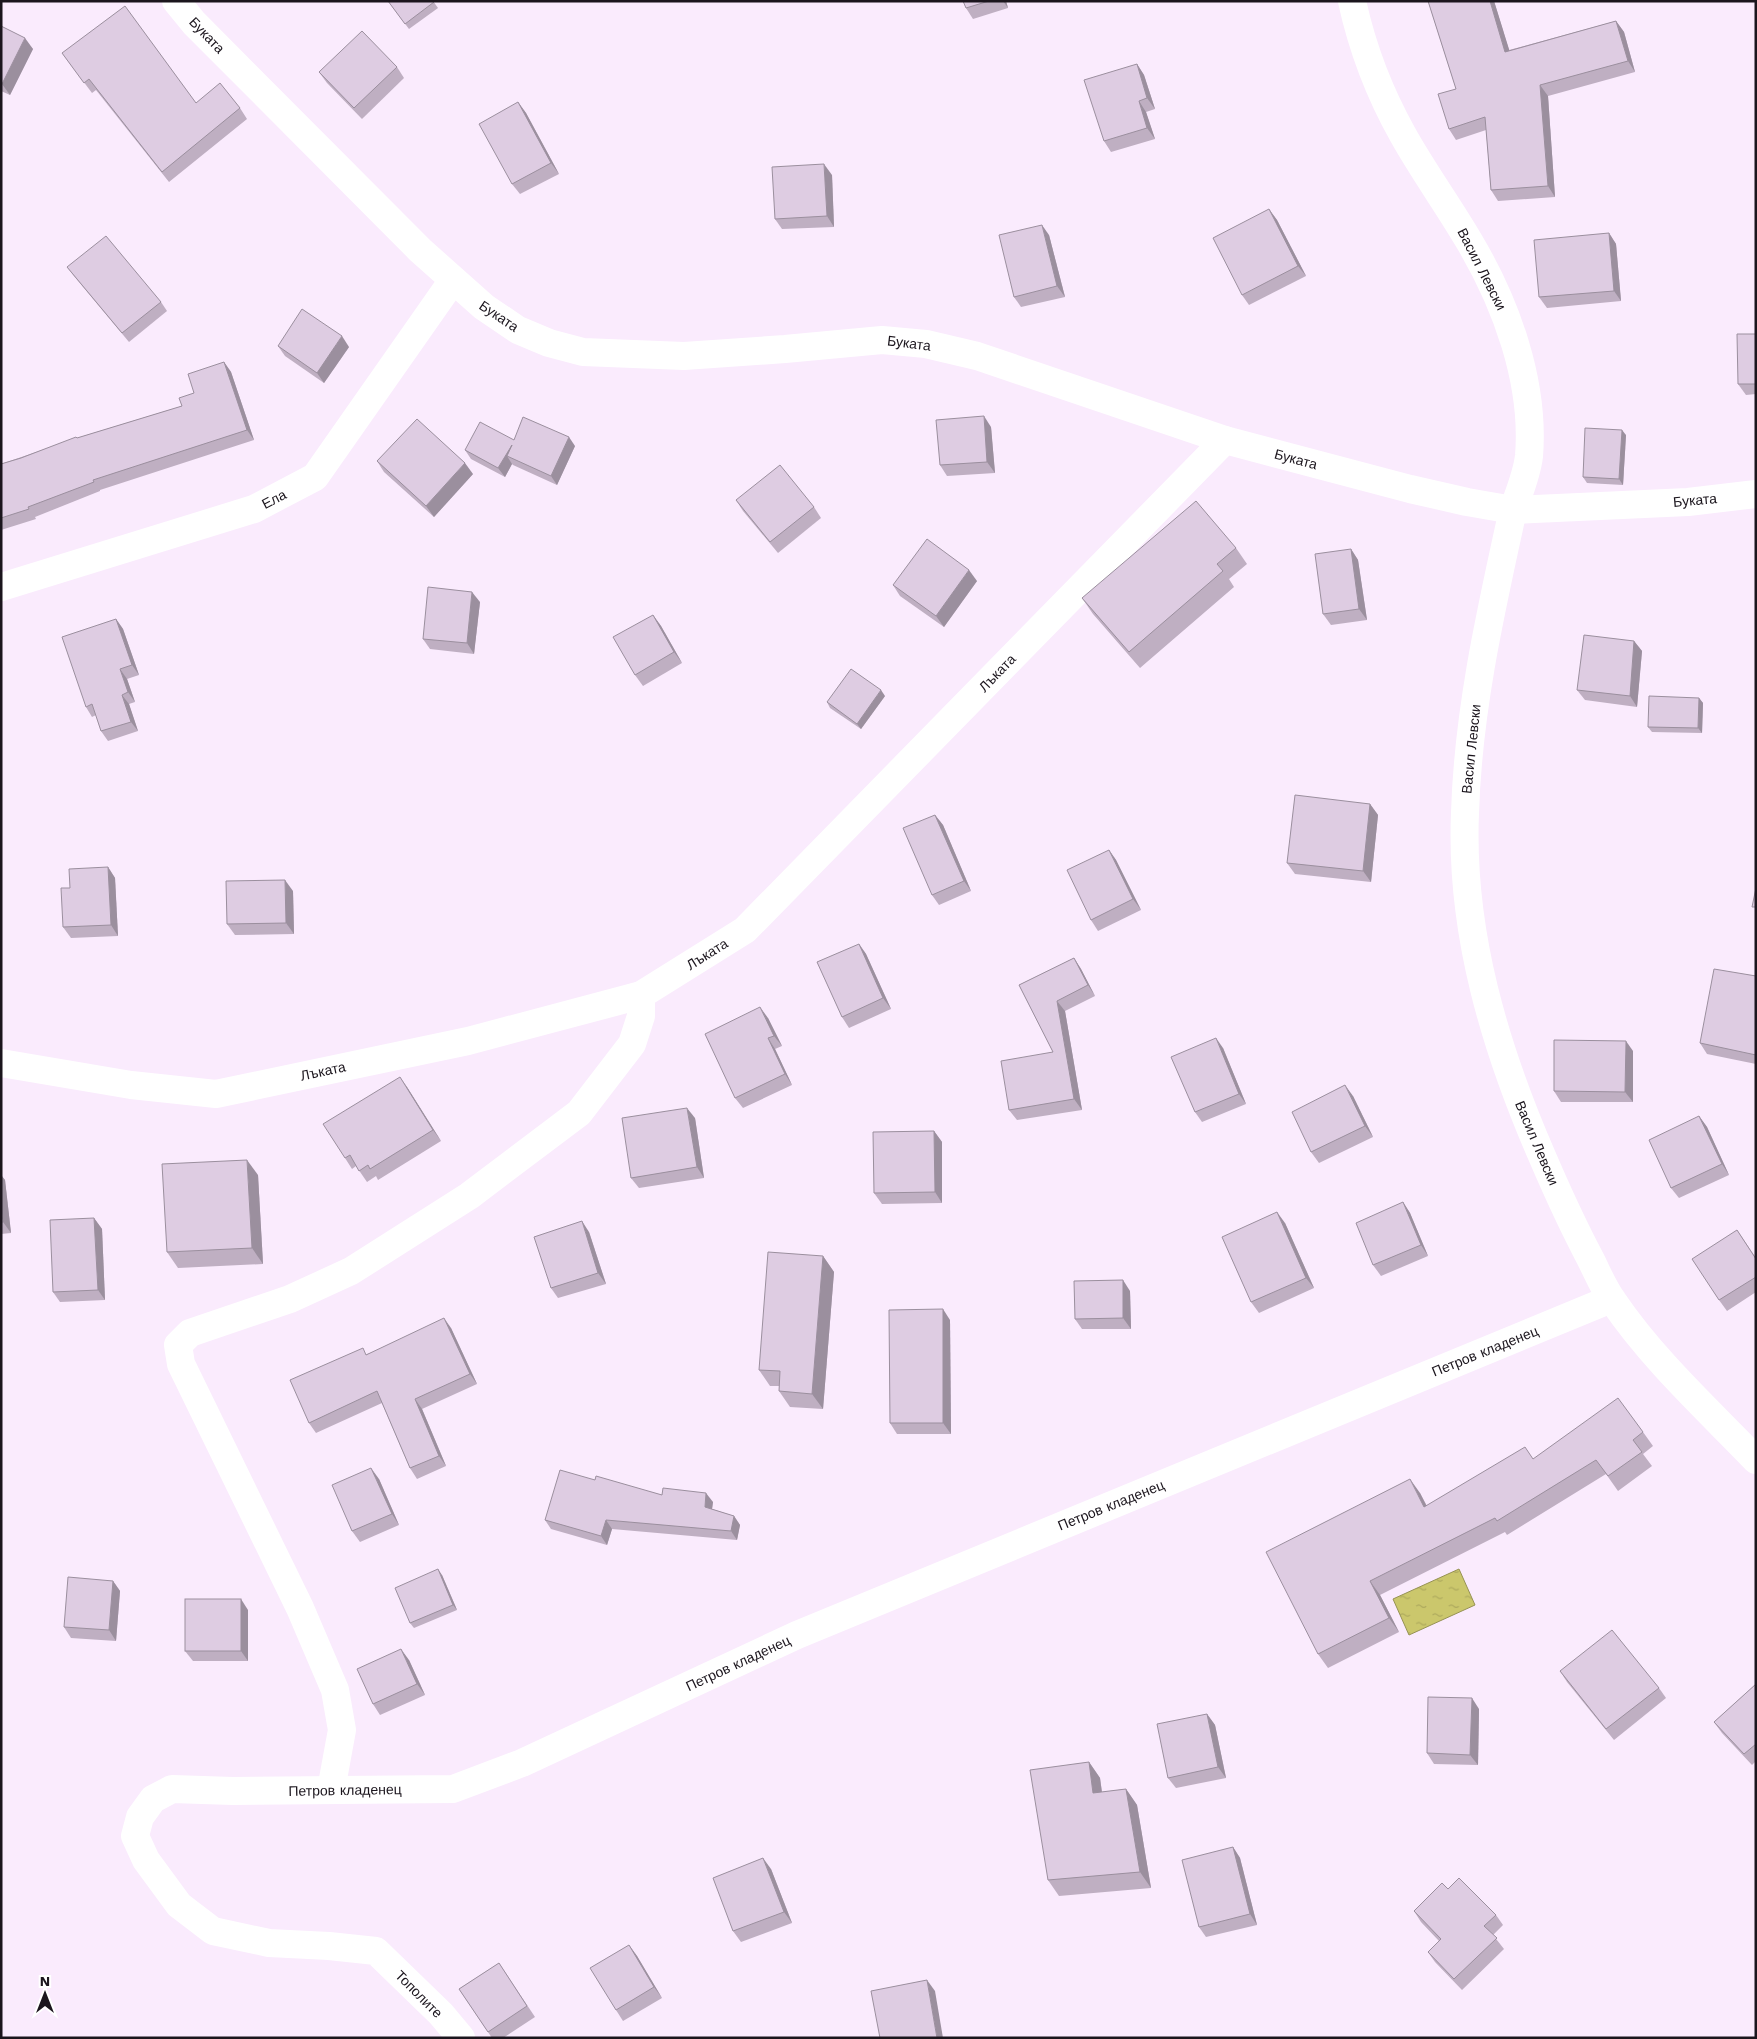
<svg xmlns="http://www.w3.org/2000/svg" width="1757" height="2039" font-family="'Work Sans',sans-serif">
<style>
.water{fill:url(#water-ripples);stroke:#969254}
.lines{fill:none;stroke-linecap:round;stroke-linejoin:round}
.minor{stroke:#fff;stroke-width:28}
.wall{fill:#bfafc2}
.shaded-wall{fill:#9b8f9e}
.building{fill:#decce2;stroke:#9b8f9e}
.labels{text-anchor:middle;stroke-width:4.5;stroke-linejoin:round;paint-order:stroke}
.street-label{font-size:14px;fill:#1b151d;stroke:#fff}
</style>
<defs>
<pattern id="water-ripples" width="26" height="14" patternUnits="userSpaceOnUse" patternTransform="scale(1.25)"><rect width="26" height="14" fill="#cbc76c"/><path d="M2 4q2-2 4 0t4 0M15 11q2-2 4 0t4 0" fill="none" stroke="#aeaa5d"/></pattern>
</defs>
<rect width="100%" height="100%" fill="#faebfd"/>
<!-- water -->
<path class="water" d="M1459 1569 1475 1605 1409 1635 1393 1599Z"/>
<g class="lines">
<!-- minor -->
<g class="minor">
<path d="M176 1 194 23 420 250 484 307 518 330 549 343 583 352 684 356 785 349 882 340 926 344 977 356 1225 440 1410 489 1467 502 1513 510 1688 502 1756 494"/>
<path d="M1352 1C1362 47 1380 94 1403 135 1423 171 1448 205 1469 241 1506 303 1535 382 1529 456 1527 474 1519 493 1513 510 1491 610 1468 710 1465 813 1460 932 1495 1048 1542 1156 1557 1191 1573 1226 1591 1260 1598 1274 1604 1289 1613 1301 1653 1360 1707 1409 1756 1460"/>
<path d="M1 587 254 509 315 477 453 280"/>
<path d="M1 1063 131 1085 216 1094 468 1041 641 995 745 930 1225 440"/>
<path d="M331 1790 342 1730 335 1690 300 1608 181 1364 178 1345 190 1333 290 1299 351 1271 469 1196 579 1113 632 1044 641 1016V995"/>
<path d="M461 2038 441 2014 376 1951 329 1946 269 1943 213 1931 179 1905 146 1860 135 1836 140 1817 153 1799 172 1789 233 1791 453 1789 522 1763 797 1635 1611 1299"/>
</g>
</g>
<!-- wall -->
<g class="wall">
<path d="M388 1H433L438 8 409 29Z"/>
<path d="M963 1H1006L1008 8 973 19 966 8Z"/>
<path d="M1428 1H1494L1509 50 1616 21 1624 32 1635 72 1548 96 1555 197 1498 201 1491 190 1486 130 1456 140 1449 129 1456 89Z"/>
<path d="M1 26 33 49 10 95 1 91Z"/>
<path d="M62 53 196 103 240 108 247 119 169 182 96 90 92 93Z"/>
<path d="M1137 64 1144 75 1155 109 1146 112 1155 139 1111 152 1104 141Z"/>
<path d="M397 67 404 78 362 119 327 83 319 72Z"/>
<path d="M518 102 526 113 559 174 520 194 512 184Z"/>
<path d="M832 175 834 227 782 229 775 219Z"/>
<path d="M1269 209 1277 220 1306 276 1249 305 1242 295Z"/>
<path d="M1609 233 1616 244 1621 301 1547 308 1539 297Z"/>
<path d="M1049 235 1065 297 1021 307 1014 297Z"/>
<path d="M67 267 161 302 167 311 129 342 74 276Z"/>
<path d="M1756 334V394L1746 395 1738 384Z"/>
<path d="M278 346 349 347 324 383 285 356Z"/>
<path d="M224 362 231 372 254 440 100 490V491L35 517 36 519 1 530V464L77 438 182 406Z"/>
<path d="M991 427 995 473 947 476 940 465Z"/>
<path d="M1626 435 1623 485 1587 483 1583 477Z"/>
<path d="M514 440 575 446 557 485 513 465 512 464 505 477 471 459 465 450Z"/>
<path d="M377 461 473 474 434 517 384 472Z"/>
<path d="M736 500 814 507 821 518 778 553 743 511Z"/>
<path d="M1236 548 1247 564 1229 579 1234 587 1140 668 1093 614 1082 598Z"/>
<path d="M1351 549 1358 560 1367 620 1331 625 1323 614Z"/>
<path d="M977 581 944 627 900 596 893 585Z"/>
<path d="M480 602 474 654 430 649 423 639Z"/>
<path d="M653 615 661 626 682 663 643 686 635 675Z"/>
<path d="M116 619 123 629 139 675 127 679 135 702 129 704 138 731 108 741 101 731 96 715 92 717 86 707Z"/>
<path d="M1634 641 1642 651 1637 707 1585 700 1577 690Z"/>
<path d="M885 696 861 729 830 708 827 702Z"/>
<path d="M1699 698 1703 703 1702 733 1652 732 1648 727Z"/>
<path d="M1370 804 1378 815 1371 882 1295 874 1287 863Z"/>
<path d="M935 815 943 825 971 891 939 905 932 895Z"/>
<path d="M1109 850 1116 860 1141 910 1098 931 1091 920Z"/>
<path d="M108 867 115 878 118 936 71 938 63 927 70 888Z"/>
<path d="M293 891 294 934 235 935 227 924Z"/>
<path d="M859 944 866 954 891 1009 849 1028 842 1017Z"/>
<path d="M1074 958 1081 969 1095 996 1065 1011 1082 1110 1017 1120 1009 1110 1053 1052 1019 985Z"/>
<path d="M1756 976V1064L1707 1054 1700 1043Z"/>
<path d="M768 1018 782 1046 775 1049 792 1085 743 1108 735 1098Z"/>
<path d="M1223 1048 1246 1104 1202 1122 1195 1112Z"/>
<path d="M1633 1051V1102H1561L1554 1091Z"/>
<path d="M407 1087 441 1141 378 1180 376 1176 367 1182 356 1166 352 1169 345 1158Z"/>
<path d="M1353 1096 1373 1137 1319 1163 1311 1152Z"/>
<path d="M1699 1116 1707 1127 1729 1175 1679 1198 1671 1188Z"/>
<path d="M695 1118 704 1178 639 1188 631 1178Z"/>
<path d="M934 1131 942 1142V1203L882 1204 874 1193Z"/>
<path d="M1 1175 5 1180 11 1233 1 1234Z"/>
<path d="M258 1175 263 1264 178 1268 167 1252Z"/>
<path d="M1403 1202 1410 1213 1428 1256 1381 1276 1373 1265Z"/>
<path d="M94 1218 102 1229 105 1300 60 1302 53 1292Z"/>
<path d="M1285 1223 1314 1288 1259 1313 1251 1302Z"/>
<path d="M1737 1230 1756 1258V1292L1727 1311 1719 1300Z"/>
<path d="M589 1232 606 1284 558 1298 551 1288Z"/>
<path d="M823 1256 834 1272 823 1409 790 1407 779 1391V1386H770L759 1370Z"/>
<path d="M1130 1291 1131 1329H1082L1075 1319Z"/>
<path d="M950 1320 951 1434H897L890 1423Z"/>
<path d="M451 1328 477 1384 422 1409 446 1466 417 1479 410 1468 382 1403 316 1433 309 1423 367 1354Z"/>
<path d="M1643 1432 1653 1446 1643 1454 1652 1466 1618 1491 1606 1474 1507 1535 1505 1532 1380 1595 1399 1632 1328 1668 1318 1654 1420 1493 1427 1506 1534 1459Z"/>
<path d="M379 1479 399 1525 360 1542 352 1531Z"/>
<path d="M595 1480 662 1495 713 1502 712 1509 734 1516 740 1525 737 1540 612 1529 607 1545 551 1529 545 1520Z"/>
<path d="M442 1575 457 1610 414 1628 410 1623Z"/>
<path d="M113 1581 120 1591 116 1641 71 1638 64 1627Z"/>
<path d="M248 1610V1661H193L185 1651Z"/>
<path d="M409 1660 425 1695 380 1715 373 1704Z"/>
<path d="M1560 1671 1659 1688 1666 1698 1614 1740 1567 1682Z"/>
<path d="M1756 1684V1761L1752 1765 1722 1733 1714 1722Z"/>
<path d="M1479 1709 1478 1765 1434 1764 1427 1753Z"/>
<path d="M1207 1714 1215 1725 1226 1778 1176 1788 1168 1778Z"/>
<path d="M1089 1762 1100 1778 1102 1792 1126 1789 1137 1805 1151 1888 1059 1896 1048 1880Z"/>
<path d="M1233 1847 1240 1858 1257 1925 1206 1937 1199 1927Z"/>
<path d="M771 1869 792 1923 741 1942 733 1931Z"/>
<path d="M1448 1889 1496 1915 1503 1925 1493 1935 1504 1949 1462 1990 1435 1962 1428 1952 1439 1941 1421 1922 1414 1911Z"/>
<path d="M629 1945 637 1956 662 1998 623 2021 616 2010Z"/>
<path d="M499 1963 535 2017 503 2038H492L459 1989Z"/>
</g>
<!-- shaded-wall -->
<g class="shaded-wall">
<path d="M1003 1H1006L1008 8Z"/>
<path d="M1490 1H1494L1513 62 1505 52Z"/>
<path d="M1616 21 1624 32 1635 72 1628 61Z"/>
<path d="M25 38 33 49 10 95 2 84Z"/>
<path d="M1137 64 1144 75 1155 109 1147 98Z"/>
<path d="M1540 85 1548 96 1555 197 1548 186Z"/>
<path d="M1139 101 1146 112 1155 139 1147 128Z"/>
<path d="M518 102 526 113 559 174 551 163Z"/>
<path d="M824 164 832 175 834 227 827 216Z"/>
<path d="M1269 209 1277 220 1306 276 1298 266Z"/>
<path d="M1042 225 1049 235 1065 297 1057 286Z"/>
<path d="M1609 233 1616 244 1621 301 1614 291Z"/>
<path d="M342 336 349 347 324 383 317 373Z"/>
<path d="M224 362 231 372 254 440 247 430Z"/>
<path d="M984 416 991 427 995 473 987 462Z"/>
<path d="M1622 430 1626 435 1623 485 1619 479Z"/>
<path d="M569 437 575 446 557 485 551 476Z"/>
<path d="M512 445 507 456 512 464 505 477 498 468Z"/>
<path d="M465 463 473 474 434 517 426 506Z"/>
<path d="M1351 549 1358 560 1367 620 1359 609Z"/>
<path d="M969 570 977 581 944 627 936 616Z"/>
<path d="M472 592 480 602 474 654 467 643Z"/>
<path d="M653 615 661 626 682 663 674 652Z"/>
<path d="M116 619 123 629 139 675 132 665Z"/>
<path d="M1634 641 1642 651 1637 707 1630 696Z"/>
<path d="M120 669 127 679 135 702 128 692Z"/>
<path d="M881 690 885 696 861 729 857 724Z"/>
<path d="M122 695 129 704 138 731 131 722Z"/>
<path d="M1699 698 1703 703 1702 733 1698 728Z"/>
<path d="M1370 804 1378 815 1371 882 1363 871Z"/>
<path d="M935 815 943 825 971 891 964 881Z"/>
<path d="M1109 850 1116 860 1141 910 1133 899Z"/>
<path d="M108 867 115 878 118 936 111 925Z"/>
<path d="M285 880 293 891 294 934 286 923Z"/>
<path d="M859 944 866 954 891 1009 883 998Z"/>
<path d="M1074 958 1081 969 1095 996 1088 985Z"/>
<path d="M1057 1001 1065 1011 1082 1110 1074 1099Z"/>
<path d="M760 1007 768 1018 782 1046 774 1036Z"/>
<path d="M768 1038 775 1049 792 1085 785 1074Z"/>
<path d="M1216 1038 1223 1048 1246 1104 1239 1094Z"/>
<path d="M1626 1041 1633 1051V1102L1625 1092Z"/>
<path d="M400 1077 407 1087 441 1141 433 1130Z"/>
<path d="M1345 1085 1353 1096 1373 1137 1365 1126Z"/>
<path d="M687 1108 695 1118 704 1178 697 1167Z"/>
<path d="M1699 1116 1707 1127 1729 1175 1722 1164Z"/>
<path d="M934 1131 942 1142V1203L935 1192Z"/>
<path d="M247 1160 258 1175 263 1264 252 1248Z"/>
<path d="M1 1175 5 1180 11 1233 3 1222 1 1206Z"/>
<path d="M1403 1202 1410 1213 1428 1256 1421 1245Z"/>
<path d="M1277 1212 1285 1223 1314 1288 1306 1278Z"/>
<path d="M94 1218 102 1229 105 1300 98 1290Z"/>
<path d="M582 1221 589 1232 606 1284 598 1273Z"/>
<path d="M823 1256 834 1272 823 1409 812 1394Z"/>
<path d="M1123 1280 1130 1291 1131 1329 1123 1318Z"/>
<path d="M943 1309 950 1320 951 1434 943 1423Z"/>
<path d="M444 1318 451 1328 477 1384 470 1374Z"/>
<path d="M415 1399 422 1409 446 1466 439 1456Z"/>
<path d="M371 1468 379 1479 399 1525 392 1514Z"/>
<path d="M1410 1479 1420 1493 1434 1521 1424 1507Z"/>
<path d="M706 1493 713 1502 711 1516 705 1507Z"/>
<path d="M734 1516 740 1525 737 1540 731 1531Z"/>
<path d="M606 1520 612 1529 607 1545 601 1536Z"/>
<path d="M438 1569 442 1575 457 1610 453 1605Z"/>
<path d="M113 1581 120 1591 116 1641 109 1630Z"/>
<path d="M1370 1581 1380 1595 1399 1632 1389 1618Z"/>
<path d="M241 1599 248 1610V1661L241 1651Z"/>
<path d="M401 1649 409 1660 425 1695 417 1684Z"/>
<path d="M1472 1698 1479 1709 1478 1765 1470 1755Z"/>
<path d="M1207 1714 1215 1725 1226 1778 1218 1767Z"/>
<path d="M1089 1762 1100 1778 1104 1809 1093 1793Z"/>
<path d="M1126 1789 1137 1805 1151 1888 1140 1872Z"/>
<path d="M1233 1847 1240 1858 1257 1925 1250 1914Z"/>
<path d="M763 1858 771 1869 792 1923 784 1912Z"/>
<path d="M629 1945 637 1956 662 1998 654 1987Z"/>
<path d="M927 1980 935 1991 943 2038H937Z"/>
</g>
<!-- building -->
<g class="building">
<path d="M388 1H433L434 2 405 24Z"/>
<path d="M963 1H989L966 8Z"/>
<path d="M1428 1H1490L1505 52 1616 21 1628 61 1540 85 1548 186 1491 190 1485 117 1449 129 1438 94 1456 89Z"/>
<path d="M125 6 196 103 220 83 240 108 162 172 89 79 84 83 62 53Z"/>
<path d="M1 26 25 38 2 84H1Z"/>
<path d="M362 31 397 67 354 108 319 72Z"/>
<path d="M1137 64 1147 98 1139 101 1147 128 1104 141 1084 80Z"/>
<path d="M518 102 551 163 512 184 479 124Z"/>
<path d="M824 164 827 216 775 219 772 167Z"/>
<path d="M1269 209 1298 266 1242 295 1213 238Z"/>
<path d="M1042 225 1057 286 1014 297 999 235Z"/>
<path d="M1609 233 1614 291 1539 297 1534 240Z"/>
<path d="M106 236 161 302 122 333 67 267Z"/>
<path d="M302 309 342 336 317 373 278 346Z"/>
<path d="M1737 334H1756V384H1738Z"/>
<path d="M224 362 247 430 93 480 94 482 28 507 29 509 1 518V464L21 458 76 437 77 438 182 406 179 398 194 393 188 374Z"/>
<path d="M984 416 987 462 940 465 936 420Z"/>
<path d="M523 417 569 437 551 476 507 456 512 445 498 468 465 450 480 422 514 440Z"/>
<path d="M417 419 465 463 426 506 377 461Z"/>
<path d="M1585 428 1622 430 1619 479 1583 477Z"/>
<path d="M780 465 814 507 770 542 736 500Z"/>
<path d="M1196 501 1236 548 1217 564 1223 571 1129 652 1082 598Z"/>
<path d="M927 539 969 570 936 616 893 585Z"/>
<path d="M1351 549 1359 609 1323 614 1315 554Z"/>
<path d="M428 587 472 592 467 643 423 639Z"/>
<path d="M653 615 674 652 635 675 613 637Z"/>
<path d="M116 619 132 665 120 669 128 692 122 695 131 722 101 731 92 704 86 707 62 637Z"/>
<path d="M1584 635 1634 641 1630 696 1577 690Z"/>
<path d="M851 669 881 690 857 724 827 702Z"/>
<path d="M1649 696 1699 698 1698 728 1648 727Z"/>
<path d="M1295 795 1370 804 1363 871 1287 863Z"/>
<path d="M935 815 964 881 932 895 903 828Z"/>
<path d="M1109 850 1133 899 1091 920 1067 870Z"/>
<path d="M108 867 111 925 63 927 61 888H70L69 869Z"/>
<path d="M285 880 286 923 227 924 226 881Z"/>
<path d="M1756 888V907H1752Z"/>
<path d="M859 944 883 998 842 1017 817 962Z"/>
<path d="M1074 958 1088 985 1057 1001 1074 1099 1009 1110 1001 1061 1053 1052 1019 985Z"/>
<path d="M1714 969 1756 976V1055L1700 1043Z"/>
<path d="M760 1007 774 1036 768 1038 785 1074 735 1098 705 1034Z"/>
<path d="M1216 1038 1239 1094 1195 1112 1171 1057Z"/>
<path d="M1554 1040 1626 1041 1625 1092 1554 1091Z"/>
<path d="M400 1077 433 1130 370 1169 368 1165 359 1171 350 1155 345 1158 323 1124Z"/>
<path d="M1345 1085 1365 1126 1311 1152 1292 1112Z"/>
<path d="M687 1108 697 1167 631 1178 622 1118Z"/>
<path d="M1699 1116 1722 1164 1671 1188 1649 1140Z"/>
<path d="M934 1131 935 1192 874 1193 873 1132Z"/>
<path d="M247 1160 252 1248 167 1252 162 1164Z"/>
<path d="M1403 1202 1421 1245 1373 1265 1356 1223Z"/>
<path d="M1 1206 3 1222H1Z"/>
<path d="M1277 1212 1306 1278 1251 1302 1222 1237Z"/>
<path d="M94 1218 98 1290 53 1292 50 1220Z"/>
<path d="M582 1221 598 1273 551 1288 534 1237Z"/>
<path d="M1737 1230 1756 1259V1277L1719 1300 1692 1259Z"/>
<path d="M768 1252 823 1256 812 1394 779 1391 780 1371 759 1370Z"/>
<path d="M1123 1280V1318L1075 1319 1074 1281Z"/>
<path d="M943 1309V1423H890L889 1310Z"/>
<path d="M444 1318 470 1374 415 1399 439 1456 410 1468 377 1391 309 1423 290 1380 363 1348 366 1355Z"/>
<path d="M1618 1398 1643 1432 1633 1440 1642 1452 1608 1476 1596 1460 1497 1521 1495 1518 1370 1581 1389 1618 1318 1654 1266 1552 1410 1479 1424 1507 1525 1447 1533 1459Z"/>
<path d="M371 1468 392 1514 352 1531 332 1485Z"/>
<path d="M560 1470 595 1480 596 1476 662 1495 663 1488 706 1493 705 1507 734 1516 731 1531 606 1520 601 1536 545 1520Z"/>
<path d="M438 1569 453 1605 410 1623 395 1588Z"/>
<path d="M68 1577 113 1581 109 1630 64 1627Z"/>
<rect x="185" y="1599" width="56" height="52"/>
<path d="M1612 1630 1659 1688 1606 1729 1560 1671Z"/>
<path d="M401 1649 417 1684 373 1704 357 1669Z"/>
<path d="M1756 1684V1744L1744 1754 1714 1722Z"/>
<path d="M1428 1697 1472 1698 1470 1755 1427 1753Z"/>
<path d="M1207 1714 1218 1767 1168 1778 1157 1724Z"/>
<path d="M1089 1762 1093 1793 1126 1789 1140 1872 1048 1880 1030 1770Z"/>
<path d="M1233 1847 1250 1914 1199 1927 1182 1860Z"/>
<path d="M763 1858 784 1912 733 1931 713 1878Z"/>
<path d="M1459 1878 1496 1915 1484 1926 1497 1938 1454 1979 1428 1952 1441 1939 1414 1911 1442 1883 1448 1889Z"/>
<path d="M629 1945 654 1987 616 2010 590 1968Z"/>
<path d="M499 1963 527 2006 488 2032 459 1989Z"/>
<path d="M927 1980 937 2038H880L871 1991Z"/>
</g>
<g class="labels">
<!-- street labels -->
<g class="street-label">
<text transform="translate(207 35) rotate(46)" y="5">Буката</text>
<text transform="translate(1482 269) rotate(63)" y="5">Васил Левски</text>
<text transform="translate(499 316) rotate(34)" y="5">Буката</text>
<text transform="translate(909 343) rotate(7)" y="5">Буката</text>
<text transform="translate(1296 459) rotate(15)" y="5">Буката</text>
<text transform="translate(274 499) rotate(-27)" y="5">Ела</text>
<text transform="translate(1695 500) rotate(-5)" y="5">Буката</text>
<text transform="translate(997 673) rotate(-46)" y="5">Лъката</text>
<text transform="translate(1471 749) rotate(-84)" y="5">Васил Левски</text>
<text transform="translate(707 954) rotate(-32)" y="5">Лъката</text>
<text transform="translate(323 1071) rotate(-12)" y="5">Лъката</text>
<text transform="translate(1537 1143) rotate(67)" y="5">Васил Левски</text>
<text transform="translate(1485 1351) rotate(-22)" y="5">Петров кладенец</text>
<text transform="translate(1111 1505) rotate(-22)" y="5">Петров кладенец</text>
<text transform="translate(738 1663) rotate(-25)" y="5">Петров кладенец</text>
<text transform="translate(345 1790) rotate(-1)" y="5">Петров кладенец</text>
<text transform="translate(419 1994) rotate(45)" y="5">Тополите</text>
</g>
</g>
<!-- border -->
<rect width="1757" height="2039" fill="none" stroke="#1b151d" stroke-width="5"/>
<!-- north arrow -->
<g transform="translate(45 1994)" stroke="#ffffff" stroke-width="4" paint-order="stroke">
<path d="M0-4L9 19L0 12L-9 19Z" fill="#1b151d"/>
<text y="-8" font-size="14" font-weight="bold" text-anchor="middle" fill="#1b151d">N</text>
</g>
</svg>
